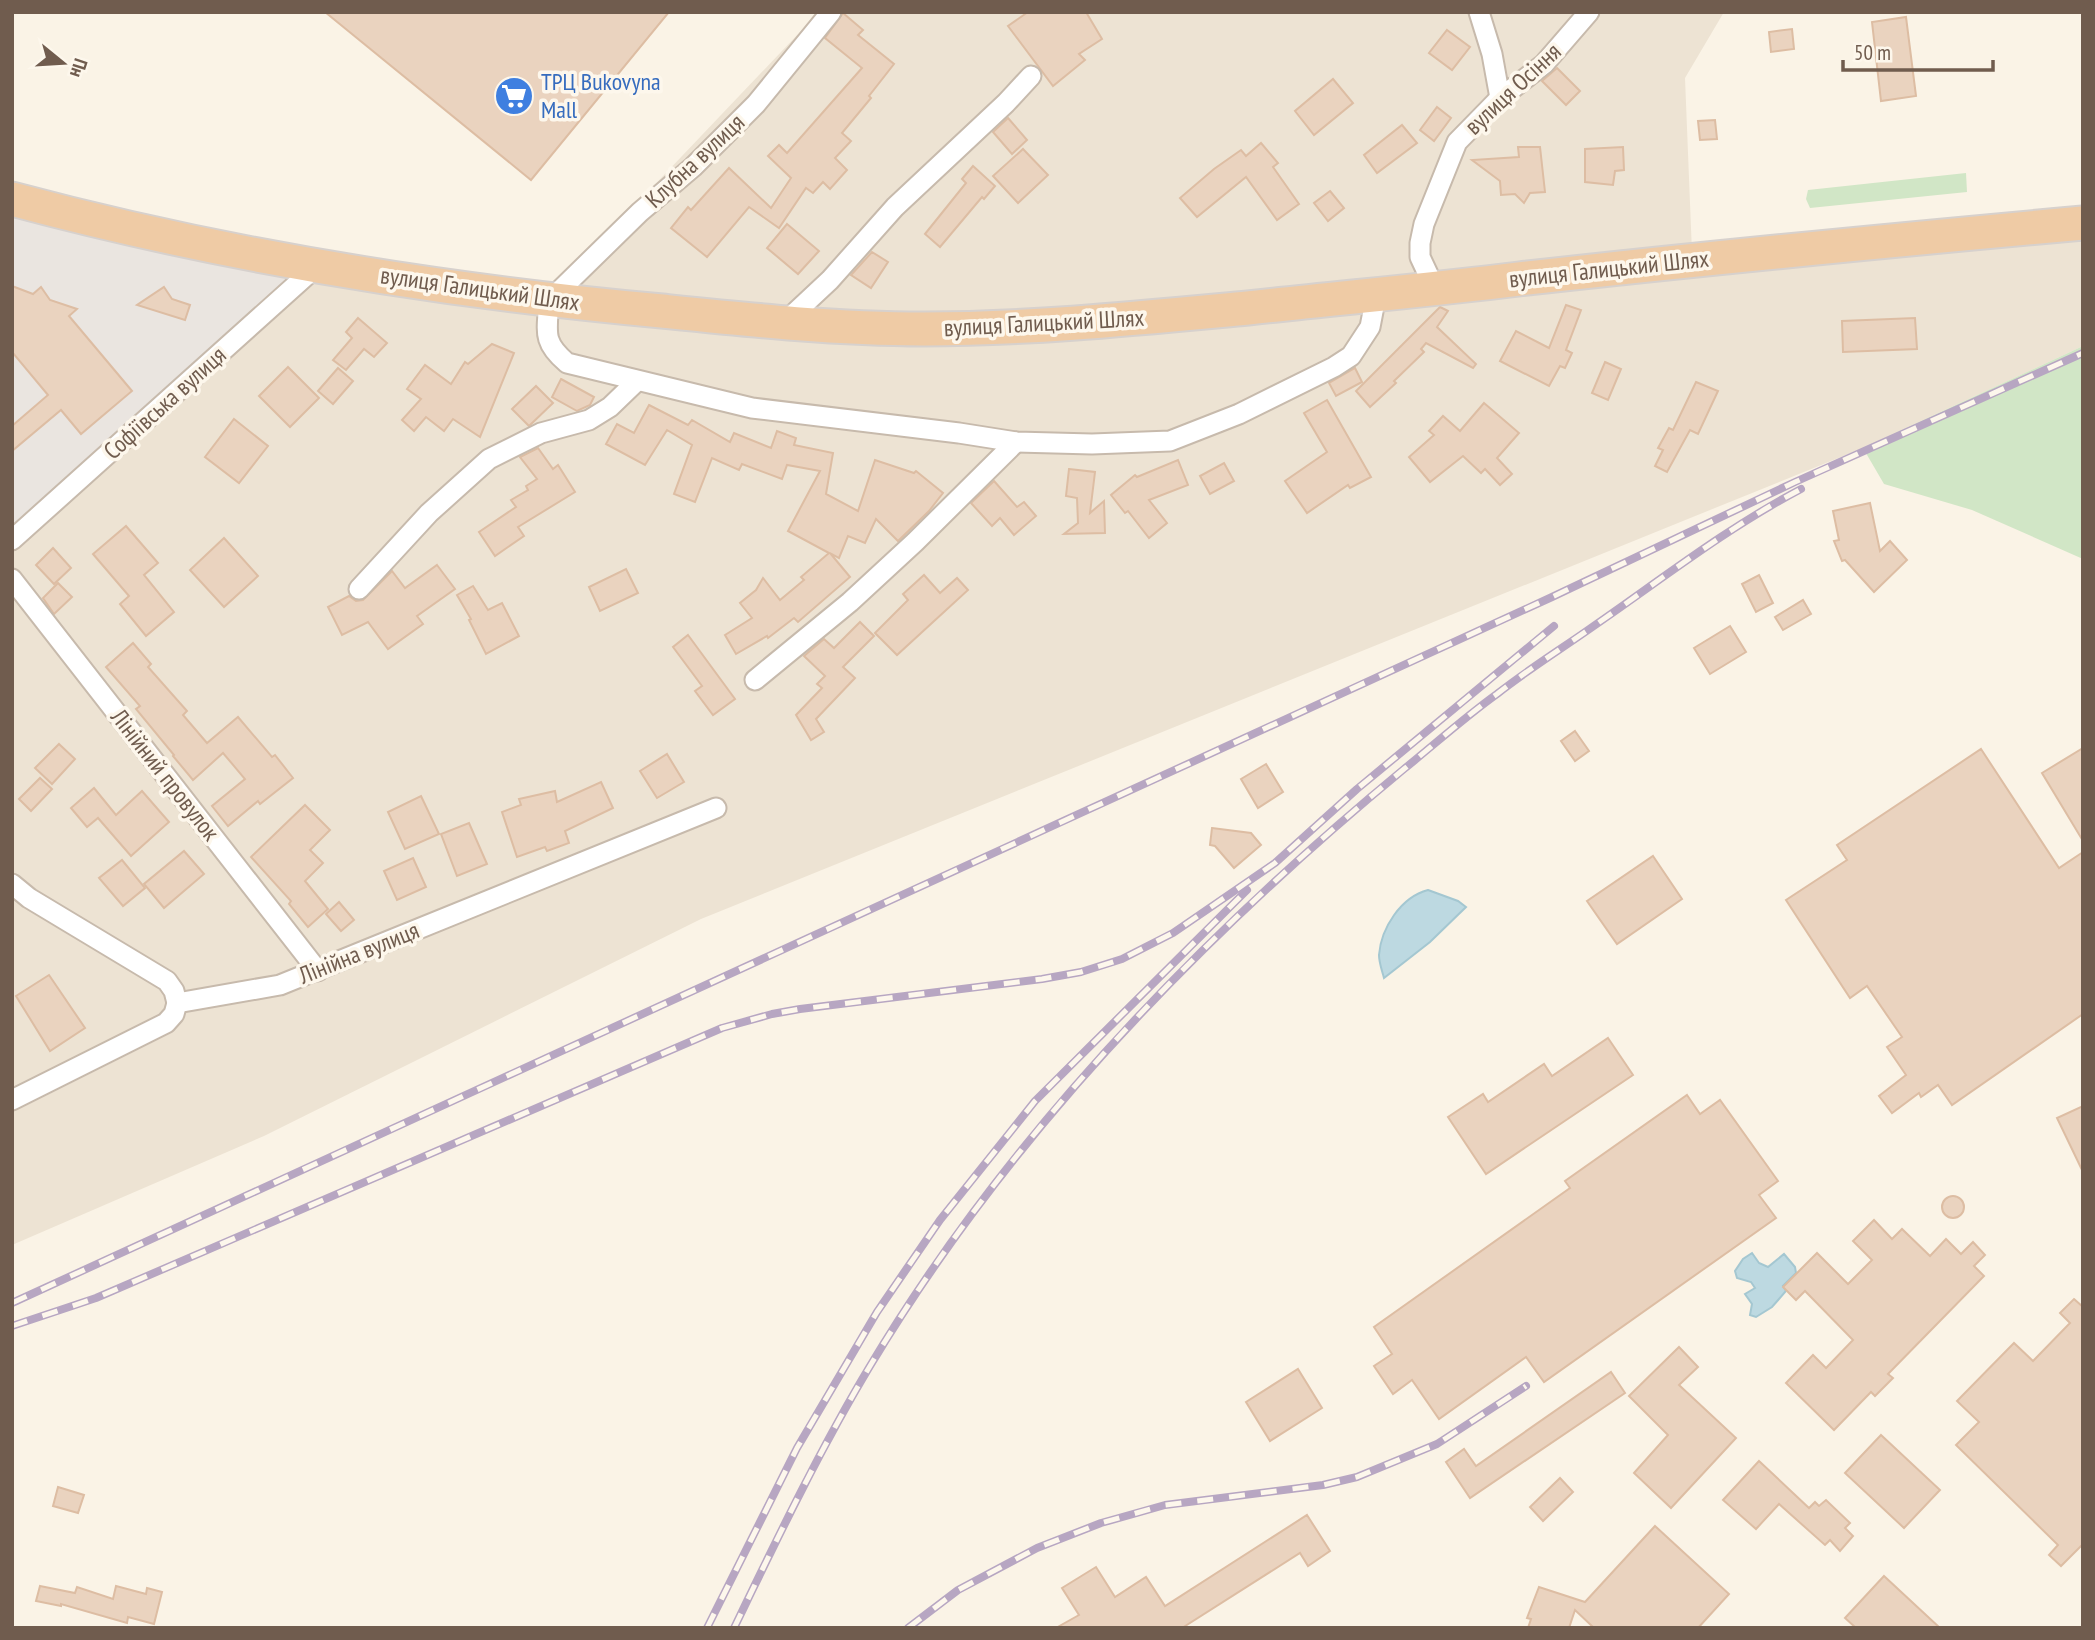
<svg xmlns="http://www.w3.org/2000/svg" width="2095" height="1640" font-family="'PT Sans Narrow',sans-serif">
<style>
.residential{fill:#ede3d3}
.industrial{fill:#eae5e0}
.green{fill:#d1e6c6}
.water{fill:#bdd9e1;stroke:#a4c7d1;stroke-width:2}
.building{fill:#ead3bf;stroke:#ddbda3;stroke-width:2}
.lines{fill:none;stroke-linecap:round;stroke-linejoin:round}
.minor-casing{stroke:#c7baac;stroke-width:23}
.trunk-casing{stroke:#d7d1cd;stroke-width:37}
.minor{stroke:#fff;stroke-width:19}
.trunk{stroke:#efcba5;stroke-width:33}
.rail-casing{stroke:#b7a6c2;stroke-width:8}
.rail{stroke:#fdf7ec;stroke-width:5;stroke-dasharray:16;stroke-linecap:butt}
.labels{text-anchor:middle;stroke-width:7;stroke-linejoin:round;paint-order:stroke}
.shop-label{font-size:24px;fill:#366cbe;stroke:#fdf7ec;text-anchor:start}
.street-label{font-size:24px;fill:#705c4e;stroke:#fdf7ec}
</style>
<rect width="100%" height="100%" fill="#faf3e6"/>
<!-- residential -->
<path class="residential" d="M819 12H1724L1685 78 1692 253 2083 221V346L1863 448 701 919 264 1136 12 1245V544L327 261 548 297Z"/>
<!-- industrial -->
<path class="industrial" d="M12 196 327 261 12 544Z"/>
<!-- green -->
<g class="green">
<path d="M1966 173 1967 192 1810 208 1806 199 1808 190Z"/>
<path d="M2083 346V559L1972 510 1884 484 1863 448Z"/>
</g>
<!-- water -->
<g class="water">
<path d="M1428 890 1458 901 1466 907 1430 942 1384 978C1382 970 1379 963 1379 955 1381 928 1401 897 1428 890Z"/>
<path d="M1752 1253 1759 1263 1768 1267 1784 1254 1795 1267 1796 1273 1783 1286 1786 1291 1772 1307 1756 1317 1750 1315 1752 1304 1745 1294 1755 1288 1751 1282 1737 1278 1735 1271 1743 1259Z"/>
</g>
<!-- building -->
<g class="building">
<path d="M325 12H669L531 180Z"/>
<path d="M1028 12H1086L1102 39 1079 54 1085 60 1053 86 1008 26Z"/>
<path d="M843 13 863 30 858 35 894 64 869 96 871 98 842 133 851 141 835 158 847 170 830 189 823 182 813 193 806 188 779 228 749 207 707 257 671 228 688 207 691 210 729 168 771 208 791 178 768 156 779 145 787 153 862 68 825 38Z"/>
<path d="M1906 17 1916 96 1881 101 1872 22Z"/>
<path d="M1792 29 1794 49 1771 52 1769 32Z"/>
<path d="M1447 30 1470 47 1452 70 1429 53Z"/>
<path d="M1557 68 1580 91 1566 105 1542 81Z"/>
<path d="M1333 79 1353 103 1314 135 1295 111Z"/>
<path d="M1437 107 1451 118 1434 141 1420 130Z"/>
<path d="M1008 118 1027 140 1012 154 993 132Z"/>
<path d="M1715 120 1717 139 1700 140 1698 121Z"/>
<path d="M1402 125 1417 143 1377 173 1364 155Z"/>
<path d="M1261 143 1278 163 1273 167 1299 204 1277 220 1246 177 1197 217 1180 198 1214 169 1241 150 1246 156Z"/>
<path d="M1518 147H1540L1545 192 1530 193 1524 203 1515 194 1501 195 1500 181 1472 160 1519 157Z"/>
<path d="M1623 147 1624 170 1615 171 1613 185 1585 182V149Z"/>
<path d="M1023 149 1048 175 1018 203 993 176Z"/>
<path d="M973 166 995 186 984 199 982 197 940 247 925 234 966 183 962 179Z"/>
<path d="M1330 191 1344 208 1328 221 1314 203Z"/>
<path d="M787 224 819 251 798 274 767 248Z"/>
<path d="M872 252 888 262 871 288 851 275Z"/>
<path d="M12 286 33 294 41 287 50 300 77 309 69 316 132 391 81 434 61 410 12 451V426L48 395 12 352Z"/>
<path d="M164 287 172 299 190 305 185 320 137 305Z"/>
<path d="M1566 305 1581 310 1566 350 1572 353 1565 368 1560 366 1549 386 1500 361 1516 331 1549 348Z"/>
<path d="M1440 307 1448 311 1437 327 1476 364 1473 368 1426 343 1421 349 1424 352 1394 381 1396 383 1370 407 1356 391Z"/>
<path d="M358 318 387 343 374 357 364 349 346 370 333 360 352 338 346 332Z"/>
<path d="M1915 318 1917 349 1843 352 1842 321Z"/>
<path d="M492 344 514 353 480 437 453 419 444 431 426 417 414 431 402 420 421 399 407 389 425 365 451 384 465 362 468 364Z"/>
<path d="M1605 362 1621 369 1608 400 1592 393Z"/>
<path d="M288 367 319 398 290 427 259 396Z"/>
<path d="M338 368 353 381 333 404 318 391Z"/>
<path d="M1355 368 1362 382 1336 396 1329 383Z"/>
<path d="M561 379 594 397 590 405 577 411 552 397Z"/>
<path d="M1696 382 1718 391 1698 434 1690 430 1667 472 1655 466 1663 450 1658 448 1669 428 1673 430Z"/>
<path d="M536 386 553 403 529 426 512 409Z"/>
<path d="M1327 400 1371 477 1350 488 1348 485 1307 513 1285 481 1327 452 1304 413Z"/>
<path d="M1484 403 1519 433 1497 458 1512 474 1500 485 1485 469 1481 473 1463 456 1430 482 1409 457 1434 435 1429 431 1443 416 1460 431Z"/>
<path d="M649 405 688 425 692 420 730 442 734 433 771 448 777 431 796 438 794 445 833 453 826 494 858 511 875 460 914 473 916 471 943 493 929 511 898 541 876 519 865 543 848 536 839 558 830 553 850 577 798 622 794 618 768 638 767 636 736 654 725 635 752 618 740 603 756 590 763 578 780 600 804 580 801 577 829 553 788 531 820 471 787 465 782 479 742 464 739 470 712 458 695 502 674 494 692 445 667 430 645 465 606 444 617 424 634 433Z"/>
<path d="M234 419 268 446 239 483 205 457Z"/>
<path d="M538 448 553 469 558 465 575 492 518 527 524 536 495 556 479 532 516 507 511 500 528 490 526 486 537 479 520 457Z"/>
<path d="M1178 460 1188 485 1149 500 1167 523 1149 538 1128 511 1125 513 1111 495 1135 475 1137 477Z"/>
<path d="M1224 463 1234 481 1210 494 1200 476Z"/>
<path d="M1069 469 1095 472 1090 513 1104 501 1105 533 1064 534 1078 523 1077 498 1066 496Z"/>
<path d="M994 481 1017 507 1024 502 1036 516 1014 535 1000 518 992 526 971 503Z"/>
<path d="M1870 503 1880 551 1890 541 1907 560 1874 592 1845 560 1842 561 1834 541 1839 540 1833 511Z"/>
<path d="M126 526 158 563 144 575 174 612 146 636 120 604 129 596 93 554Z"/>
<path d="M224 538 258 576 224 607 190 570Z"/>
<path d="M53 548 71 568 54 584 36 565Z"/>
<path d="M437 565 455 589 417 616 423 624 388 649 368 622 342 635 328 607 349 596 356 601 363 600 392 571 405 588Z"/>
<path d="M626 569 638 593 600 611 589 587Z"/>
<path d="M924 575 940 593 957 578 968 590 897 655 875 633 908 600 903 594Z"/>
<path d="M1759 575 1773 603 1756 612 1742 584Z"/>
<path d="M58 583 72 597 54 614 43 598Z"/>
<path d="M473 586 488 610 502 603 519 636 486 654 469 620 471 619 457 595Z"/>
<path d="M1803 600 1811 614 1783 630 1775 617Z"/>
<path d="M860 622 874 636 843 667 855 678 816 719 824 732 811 740 796 715 822 688 817 684 825 676 804 656 824 639 834 648Z"/>
<path d="M1730 626 1746 652 1710 674 1694 648Z"/>
<path d="M688 635 735 699 713 715 695 691 702 686 673 647Z"/>
<path d="M133 643 151 664 148 667 187 711 183 715 207 743 238 717 272 757 275 755 293 778 260 804 258 801 228 826 212 806 245 779 223 753 193 780 173 756 174 755 136 709 140 706 106 667Z"/>
<path d="M1575 731 1589 751 1575 761 1561 741Z"/>
<path d="M59 744 75 759 52 784 35 768Z"/>
<path d="M2083 748V841L2042 773Z"/>
<path d="M1981 749 2059 868 2083 852V1014L1952 1105 1938 1085 1921 1097 1919 1093 1892 1113 1879 1096 1906 1075 1887 1047 1902 1037 1867 986 1850 998 1786 900 1847 860 1837 845Z"/>
<path d="M667 754 684 782 657 798 640 771Z"/>
<path d="M1266 764 1283 792 1258 808 1241 779Z"/>
<path d="M40 778 52 789 31 811 19 799Z"/>
<path d="M601 782 613 808 565 831 569 843 547 851 545 847 517 857 502 812 521 805 519 799 555 791 557 802Z"/>
<path d="M94 788 116 815 142 791 169 822 131 856 98 818 87 827 71 808Z"/>
<path d="M421 796 439 834 405 849 388 812Z"/>
<path d="M305 805 330 830 310 850 323 863 305 881 328 909 308 927 289 904 291 901 251 857Z"/>
<path d="M469 823 487 864 457 876 441 834Z"/>
<path d="M1212 828 1251 833 1261 845 1234 868 1215 846 1210 845Z"/>
<path d="M184 851 204 874 164 908 144 884Z"/>
<path d="M1653 856 1682 899 1617 944 1587 901Z"/>
<path d="M413 858 426 887 397 900 384 871Z"/>
<path d="M122 860 145 888 123 906 99 878Z"/>
<path d="M339 902 354 920 341 931 326 914Z"/>
<path d="M49 975 85 1028 50 1051 16 996Z"/>
<path d="M1608 1038 1633 1075 1486 1174 1448 1117 1483 1094 1488 1102 1544 1064 1552 1076Z"/>
<path d="M1687 1095 1700 1114 1720 1100 1778 1181 1759 1195 1776 1218 1544 1382 1526 1357 1439 1419 1412 1380 1393 1394 1374 1366 1392 1354 1374 1327 1570 1188 1565 1181Z"/>
<path d="M2083 1106V1172L2057 1118Z"/>
<circle cx="1953" cy="1207" r="11"/>
<path d="M1874 1220 1892 1239 1902 1229 1930 1256 1946 1239 1961 1254 1973 1242 1985 1255 1974 1266 1984 1276 1888 1374 1893 1378 1875 1396 1871 1392 1834 1430 1786 1383 1813 1355 1826 1368 1853 1340 1805 1291 1796 1300 1783 1287 1817 1253 1848 1284 1872 1260 1853 1241Z"/>
<path d="M2074 1299 2083 1307V1544L2061 1566 2049 1555 2058 1545 1956 1445 1979 1422 1957 1401 2014 1343 2033 1361 2070 1323 2060 1313Z"/>
<path d="M1679 1347 1698 1367 1679 1385 1736 1438 1671 1508 1634 1473 1668 1435 1629 1396Z"/>
<path d="M1298 1369 1322 1408 1270 1441 1246 1402Z"/>
<path d="M1611 1372 1625 1393 1470 1498 1446 1462 1464 1449 1476 1466Z"/>
<path d="M1881 1435 1940 1490 1904 1528 1845 1473Z"/>
<path d="M1759 1461 1809 1508 1815 1502 1819 1506 1826 1500 1850 1523 1845 1528 1853 1536 1840 1551 1830 1540 1825 1545 1779 1504 1756 1529 1723 1500Z"/>
<path d="M1560 1478 1573 1492 1543 1521 1530 1507Z"/>
<path d="M58 1487 84 1495 78 1513 53 1506Z"/>
<path d="M1307 1515 1330 1551 1308 1566 1300 1553 1182 1628H1056L1079 1615 1062 1588 1096 1567 1115 1597 1146 1577 1165 1606Z"/>
<path d="M1655 1526 1729 1594 1698 1628H1594L1575 1610 1569 1628H1528L1531 1619 1527 1618 1539 1587 1585 1602Z"/>
<path d="M1884 1576 1940 1628H1856L1845 1618Z"/>
<path d="M40 1586 75 1593 77 1587 113 1599 116 1586 146 1594 147 1588 162 1592 154 1624 128 1617 127 1623 61 1604V1606L36 1601Z"/>
</g>
<g class="lines">
<defs>
<g id="minor">
<path d="M831 12 756 104 693 167 640 212 549 301C547 332 542 342 567 363L752 408 959 433 1016 442 1092 444 1170 441 1239 414 1334 367 1351 356 1370 327 1376 296"/>
<path d="M1479 12 1492 54 1500 98"/>
<path d="M1435 289 1420 257V243L1424 224 1457 142 1500 98 1544 64 1589 12"/>
<path d="M784 323 830 280 895 207 1006 103 1031 76"/>
<path d="M12 540 317 266"/>
<path d="M12 579 318 971"/>
<path d="M359 589 429 513 489 459 541 433 589 420 610 407 637 381"/>
<path d="M755 680 850 602 915 542 1016 442"/>
<path d="M12 884 29 898 167 981 174 991 177 1003"/>
<path d="M12 1100 166 1023 174 1014 177 1003 280 985 716 808"/>
</g>
<path id="trunk" d="M12 199C224 256 444 291 662 311 750 320 836 329 924 329 1032 329 1140 318 1248 308 1339 298 1429 290 1519 279 1707 258 1895 240 2083 223"/>
</defs>
<!-- minor casing -->
<use href="#minor" class="minor-casing"/>
<!-- trunk casing -->
<use href="#trunk" class="trunk-casing"/>
<!-- minor -->
<use href="#minor" class="minor"/>
<!-- trunk -->
<use href="#trunk" class="trunk"/>
<defs>
<g id="rail">
<path d="M12 1303 1552 597 1795 482 2083 353"/>
<path d="M12 1326 96 1298 722 1028 772 1014 800 1009 1042 979 1081 972 1122 959 1173 933 1275 863 1357 789 1554 626"/>
<path d="M707 1628 797 1448 877 1312 940 1220 1035 1101 1247 890"/>
<path d="M734 1628C777 1539 819 1451 870 1366 1008 1136 1198 939 1404 769 1435 744 1465 717 1497 694 1526 671 1558 651 1588 630 1658 582 1725 529 1801 489"/>
<path d="M908 1628 958 1590 1037 1548 1101 1523 1165 1505 1323 1485 1357 1477 1437 1444 1526 1386"/>
</g>
</defs>
<!-- rail casing -->
<use href="#rail" class="rail-casing"/>
<!-- rail -->
<use href="#rail" class="rail"/>
</g>
<!-- icons -->
<defs>
<symbol id="supermarket-disc" viewBox="-11 -11 22 22"><circle r="9.5" fill="#3f7fe0" stroke="#fdf7ec"/><path d="M-6-5.5h2.5l.6 2H6L4.5 2H-2.5L-4.4-4H-6ZM-1.5 3.2a1.3 1.3 0 1 0 .1 0ZM3 3.2a1.3 1.3 0 1 0 .1 0Z" fill="#fff"/></symbol>
</defs>
<g fill-rule="evenodd">
<use href="#supermarket-disc" x="492" y="74" width="44" height="44"/>
</g>
<g class="labels">
<!-- shop labels -->
<g class="shop-label">
<text x="541" y="90">ТРЦ Bukovyna<tspan x="541" dy="28">Mall</tspan></text>
</g>
<!-- street labels -->
<g class="street-label">
<text transform="translate(1513 89) rotate(-43)" y="8">вулиця Осіння</text>
<text transform="translate(695 161) rotate(-43)" y="8">Клубна вулиця</text>
<text transform="translate(1609 269) rotate(-6)" y="8">вулиця Галицький Шлях</text>
<text transform="translate(480 289) rotate(8)" y="8">вулиця Галицький Шлях</text>
<text transform="translate(1044 323) rotate(-3)" y="8">вулиця Галицький Шлях</text>
<text transform="translate(165 403) rotate(-42)" y="8">Софіївська вулиця</text>
<text transform="translate(165 775) rotate(52)" y="8">Лінійний провулок</text>
<text transform="translate(359 953) rotate(-22)" y="8">Лінійна вулиця</text>
</g>
</g>
<!-- border -->
<rect width="2095" height="1640" fill="none" stroke="#705c4e" stroke-width="28"/>
<!-- north arrow -->
<g transform="translate(63 63) rotate(108)" stroke="#fdf7ec" stroke-width="5" paint-order="stroke">
<path d="M0-5L12 26L0 18L-12 26Z" fill="#705c4e"/>
<text y="-10" font-size="19" font-weight="bold" text-anchor="middle" fill="#705c4e">Пн</text>
</g>
<!-- scale -->
<path d="M1843 60v10h150v-10" fill="none" stroke="#705c4e" stroke-width="3.5"/>
<text x="1854" y="60" font-size="21" fill="#705c4e" stroke="#fdf7ec" stroke-width="5" paint-order="stroke">50 m</text>
</svg>
